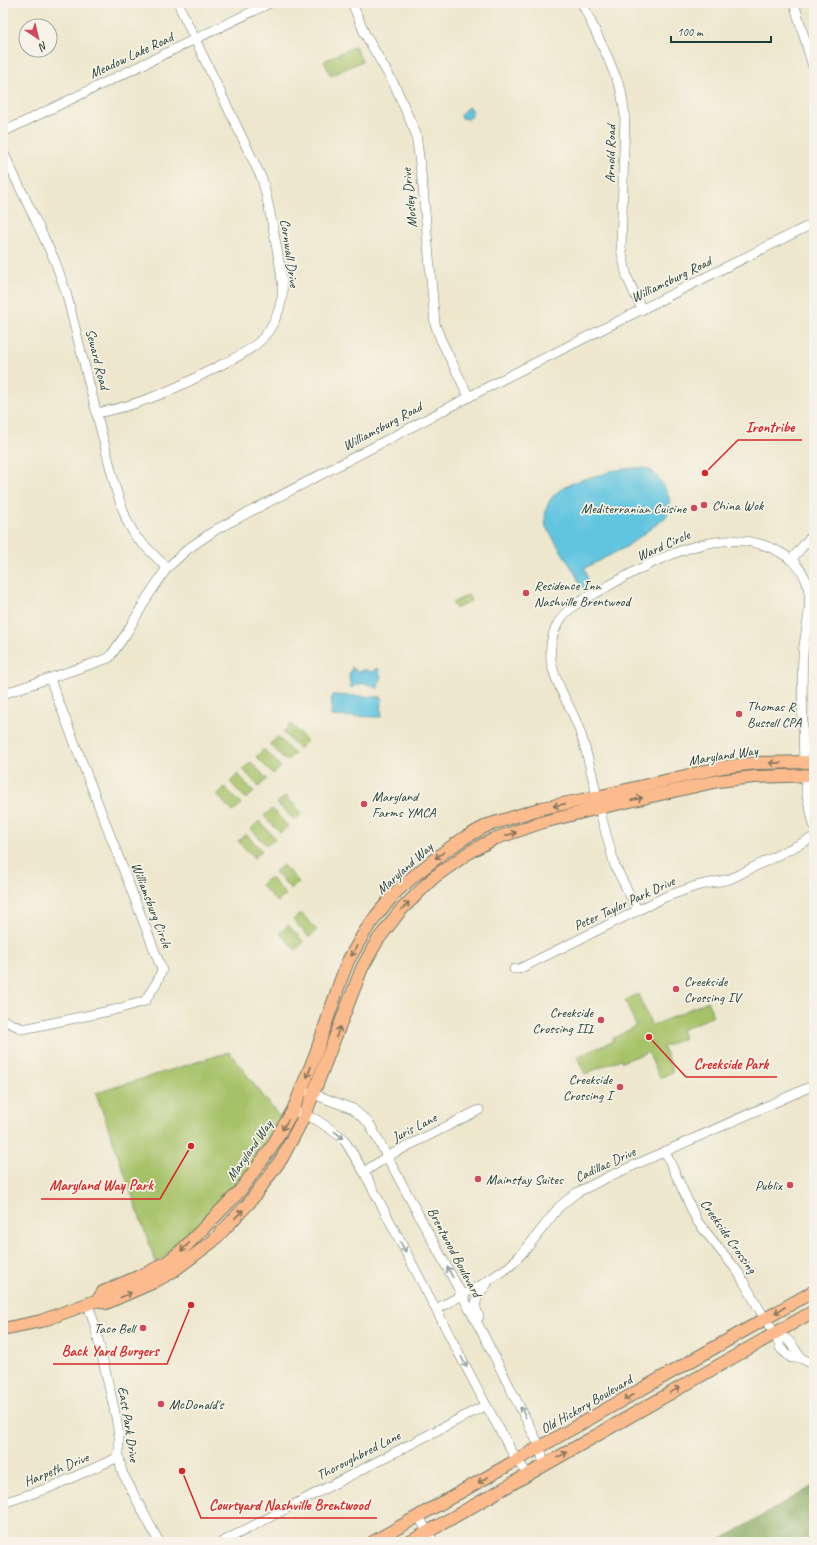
<svg xmlns="http://www.w3.org/2000/svg" width="817" height="1545" font-family="Caveat,sans-serif">
<style>
.green{fill:#a6c268;stroke:#62804e}
.forest{fill:#84a85c;stroke:#527248}
.water{fill:#62c5e0;stroke:#40818a}
.lines{fill:none;stroke-linecap:round;stroke-linejoin:round}
.minor-casing{stroke:#67786a;stroke-width:10}
.major-casing{stroke:#67786a;stroke-width:14}
.minor{stroke:#fff;stroke-width:9}
.major{stroke:#fbbb8d;stroke-width:12}
.oneway{stroke:#82765c}
.oneway2{stroke:#8f9e9a}
.poi-dot{fill:#d1495b;stroke:#f7f3e8;stroke-width:1.5}
.labels{text-anchor:middle;stroke-width:3.5;stroke-linejoin:round;paint-order:stroke}
.street-label{font-size:14px;fill:#1f3d34;stroke:#f7f3e8}
.poi-label{font-size:14px;fill:#1f3d34;stroke:#f7f3e8;text-anchor:start}
.leader{fill:none;stroke:#d62828;stroke-width:1.5}
.callout-dot{fill:#d62828;stroke:#f7f3e8;stroke-width:1.5}
.callout-label{font-size:15px;text-anchor:middle;font-weight:bold;fill:#d62828;stroke:#f7f3e8;stroke-width:3.5;stroke-linejoin:round;paint-order:stroke}
</style>
<rect width="100%" height="100%" fill="#f7f3e8"/>
<filter id="ink" filterUnits="userSpaceOnUse"><feTurbulence type="fractalNoise" baseFrequency=".025" numOctaves="2"/><feDisplacementMap in="SourceGraphic" scale="8" xChannelSelector="R" yChannelSelector="G"/><feConvolveMatrix kernelMatrix="1 2 1 2 8 2 1 2 1" color-interpolation-filters="sRGB"/></filter>
<filter id="wash" filterUnits="userSpaceOnUse"><feTurbulence type="fractalNoise" baseFrequency=".012" numOctaves="4" result="noise"/><feDisplacementMap in="SourceGraphic" scale="16" xChannelSelector="R" yChannelSelector="G"/><feGaussianBlur stdDeviation="0.9" result="paint"/><feColorMatrix in="noise" values="0 0 0 0 0 0 0 0 0 0 0 0 0 0 0 0 0 1.4 0 .05"/><feComposite in="paint" operator="in"/></filter>
<g filter="url(#wash)">
<rect width="100%" height="100%" fill="#eee7cd"/>
<!-- green -->
<g class="green">
<path d="M355 46 362 61 331 76 324 61Z"/>
<path d="M468 595 471 601 456 609 452 603Z"/>
<path d="M291 724 307 741 299 749 283 732Z"/>
<path d="M278 737 294 754 286 761 270 744Z"/>
<path d="M264 749 281 767 273 774 256 757Z"/>
<path d="M251 762 267 779 259 787 243 769Z"/>
<path d="M238 774 254 792 246 799 230 782Z"/>
<path d="M225 787 241 804 233 812 217 795Z"/>
<path d="M286 796 302 813 294 820 277 803Z"/>
<path d="M272 809 288 826 280 833 264 816Z"/>
<path d="M259 821 275 838 267 846 251 829Z"/>
<path d="M246 834 262 851 254 858 238 841Z"/>
<path d="M283 865 299 882 291 889 275 872Z"/>
<path d="M270 877 286 895 277 902 261 885Z"/>
<path d="M301 913 317 930 309 937 293 920Z"/>
<path d="M288 925 304 942 296 950 280 933Z"/>
<path d="M638 994 652 1026 708 1001 713 1016 681 1030 684 1038 663 1047 673 1070 672 1071V1072L660 1078 648 1052 622 1062 621 1059 585 1074 577 1057 613 1041 612 1039 636 1026 625 1000Z"/>
<path d="M229 1052 282 1120 253 1172 210 1221 156 1263 96 1093Z"/>
</g>
<!-- forest -->
<path class="forest" d="M813 1486 814 1489V1542H717Z"/>
<!-- water -->
<g class="water">
<path d="M468 107 472 109V115L468 119 462 118 460 115Z"/>
<path d="M633 468C639 468 646 467 651 471 659 475 670 495 670 504 671 509 667 514 665 518L626 547 585 568 589 585 582 589 575 573 546 527C539 488 578 480 607 473L609 471Z"/>
<path d="M352 667 358 672H361V670H368L369 672H371L378 668 381 678 377 689C370 682 358 682 351 688L349 676Z"/>
<path d="M332 695 382 697 381 717 331 716Z"/>
</g>
</g>
<g filter="url(#ink)">
<g class="lines">
<defs>
<g id="minor">
<path d="M352 3 365 34 395 86 416 134 423 188 435 324 441 340 469 397"/>
<path d="M582 3 608 58 621 90 625 116 621 249 627 277 642 310"/>
<path d="M794 3 814 70"/>
<path d="M3 132 270 3"/>
<path d="M3 152 55 261 66 292 116 490 127 521 136 537 167 568"/>
<path d="M97 413C137 406 172 391 207 372 226 362 247 354 262 339 272 328 279 313 282 298 284 281 279 261 276 244 272 222 268 200 262 179L181 10 179 3"/>
<path d="M791 560 814 533"/>
<path d="M3 694 109 658 126 634 148 596 167 568 189 548 217 529 507 377 814 223"/>
<path d="M805 776 807 796 814 825"/>
<path d="M597 797C592 774 587 751 579 729 568 697 541 669 554 632 559 618 569 608 581 601 636 572 718 515 781 553 794 560 805 572 808 587 813 609 804 634 803 656 801 691 803 727 804 762"/>
<path d="M599 808 615 866 638 911"/>
<path d="M514 969H519L531 963 665 897 696 886 730 879 814 837"/>
<path d="M3 1020 23 1029 114 1010 145 1001 157 982 162 970 50 679"/>
<path d="M308 1092 353 1109 369 1123 483 1334 540 1447 544 1465"/>
<path d="M299 1113 317 1120 343 1138 364 1172 486 1405 517 1461 528 1474"/>
<path d="M665 1151 697 1221 738 1272 765 1319 775 1334 781 1349 791 1358H801C791 1345 792 1339 775 1334"/>
<path d="M364 1172 388 1156 479 1110"/>
<path d="M88 1304 95 1326 116 1417 119 1436V1457L122 1472 159 1542"/>
<path d="M436 1309 483 1284 510 1266 527 1248 559 1207 576 1193 610 1176 814 1085"/>
<path d="M479 1317C472 1302 477 1296 487 1284"/>
<path d="M801 1358 814 1365"/>
<path d="M3 1503 49 1488 119 1457"/>
<path d="M419 1517 433 1542"/>
<path d="M222 1542 486 1405"/>
</g>
<g id="major">
<path d="M98 1300 106 1303 154 1282 172 1272 212 1242 249 1203 282 1158 305 1115 362 968 377 941 400 911 433 878 471 851 494 839 543 822 599 808 718 781 754 777 814 775"/>
<path d="M3 1329 41 1321 98 1300 103 1292 149 1272 167 1262 182 1250 239 1192 271 1148 293 1110 316 1053 340 982 348 961 364 933 376 916 396 892 415 875 444 852 464 838 488 825 542 808 597 797 723 767 757 763 814 762"/>
<path d="M373 1542 814 1291"/>
<path d="M410 1542 814 1311"/>
</g>
</defs>
<!-- minor casing -->
<use href="#minor" class="minor-casing"/>
<!-- major casing -->
<use href="#major" class="major-casing"/>
<!-- minor -->
<use href="#minor" class="minor"/>
<!-- major -->
<use href="#major" class="major"/>
</g>
<!-- one-way arrows -->
<defs><path id="oneway-shaft" d="M-6 0H5M1.5-3L5.5 0L1.5 3" fill="none" stroke-width="1.6" stroke-linecap="round" stroke-linejoin="round"/></defs>
<g class="oneway">
<use href="#oneway-shaft" transform="translate(775 763) rotate(179)"/>
<use href="#oneway-shaft" transform="translate(637 799) rotate(-13)"/>
<use href="#oneway-shaft" transform="translate(559 805) rotate(169)"/>
<use href="#oneway-shaft" transform="translate(511 834) rotate(-19)"/>
<use href="#oneway-shaft" transform="translate(440 855) rotate(143)"/>
<use href="#oneway-shaft" transform="translate(405 906) rotate(-45)"/>
<use href="#oneway-shaft" transform="translate(354 951) rotate(119)"/>
<use href="#oneway-shaft" transform="translate(338 1032) rotate(-70)"/>
<use href="#oneway-shaft" transform="translate(309 1072) rotate(110)"/>
<use href="#oneway-shaft" transform="translate(285 1125) rotate(121)"/>
<use href="#oneway-shaft" transform="translate(239 1214) rotate(-46)"/>
<use href="#oneway-shaft" transform="translate(185 1247) rotate(136)"/>
<use href="#oneway-shaft" transform="translate(126 1295) rotate(-24)"/>
<use href="#oneway-shaft" transform="translate(780 1310) rotate(150)"/>
<use href="#oneway-shaft" transform="translate(675 1390) rotate(-29)"/>
<use href="#oneway-shaft" transform="translate(629 1397) rotate(150)"/>
<use href="#oneway-shaft" transform="translate(562 1455) rotate(-29)"/>
<use href="#oneway-shaft" transform="translate(483 1480) rotate(150)"/>
</g>
<g class="oneway2">
<use href="#oneway-shaft" transform="translate(339 1135) rotate(37)"/>
<use href="#oneway-shaft" transform="translate(403 1247) rotate(62)"/>
<use href="#oneway-shaft" transform="translate(450 1272) rotate(-118)"/>
<use href="#oneway-shaft" transform="translate(464 1362) rotate(63)"/>
<use href="#oneway-shaft" transform="translate(523 1412) rotate(-117)"/>
</g>
</g>
<!-- markers -->
<g class="poi-dot">
<circle cx="704" cy="505" r="4"/>
<circle cx="694" cy="508" r="4"/>
<circle cx="526" cy="593" r="4"/>
<circle cx="739" cy="714" r="4"/>
<circle cx="364" cy="804" r="4"/>
<circle cx="676" cy="989" r="4"/>
<circle cx="601" cy="1020" r="4"/>
<circle cx="620" cy="1087" r="4"/>
<circle cx="478" cy="1179" r="4"/>
<circle cx="790" cy="1185" r="4"/>
<circle cx="143" cy="1328" r="4"/>
<circle cx="161" cy="1404" r="4"/>
</g>
<g class="labels">
<!-- street labels -->
<g class="street-label">
<text transform="translate(131 55) rotate(-25)" y="5">Meadow Lake Road</text>
<text transform="translate(610 154) rotate(-89)" y="5">Arnold Road</text>
<text transform="translate(409 198) rotate(-96)" y="5">Mosley Drive</text>
<text transform="translate(290 253) rotate(82)" y="5">Cornwall Drive</text>
<text transform="translate(671 279) rotate(-26)" y="5">Williamsburg Road</text>
<text transform="translate(98 359) rotate(76)" y="5">Seward Road</text>
<text transform="translate(382 426) rotate(-28)" y="5">Williamsburg Road</text>
<text transform="translate(663 545) rotate(-24)" y="5">Ward Circle</text>
<text transform="translate(723 755) rotate(-9)" y="5">Maryland Way</text>
<text transform="translate(404 868) rotate(-42)" y="5">Maryland Way</text>
<text transform="translate(624 903) rotate(-25)" y="5">Peter Taylor Park Drive</text>
<text transform="translate(152 905) rotate(69)" y="5">Williamsburg Circle</text>
<text transform="translate(414 1127) rotate(-27)" y="5">Juris Lane</text>
<text transform="translate(249 1150) rotate(-55)" y="5">Maryland Way</text>
<text transform="translate(605 1164) rotate(-25)" y="5">Cadillac Drive</text>
<text transform="translate(729 1236) rotate(55)" y="5">Creekside Crossing</text>
<text transform="translate(455 1252) rotate(62)" y="5">Brentwood Boulevard</text>
<text transform="translate(586 1404) rotate(-30)" y="5">Old Hickory Boulevard</text>
<text transform="translate(129 1424) rotate(81)" y="5">East Park Drive</text>
<text transform="translate(358 1455) rotate(-27)" y="5">Thoroughbred Lane</text>
<text transform="translate(56 1469) rotate(-22)" y="5">Harpeth Drive</text>
</g>
<!-- poi labels -->
<g class="poi-label">
<text x="712" y="510">China Wok</text>
<text x="686" y="513" text-anchor="end">Mediterranian Cuisine</text>
<text x="534" y="590">Residence Inn<tspan x="534" dy="16">Nashville Brentwood</tspan></text>
<text x="747" y="711">Thomas R<tspan x="747" dy="16">Bussell CPA</tspan></text>
<text x="372" y="801">Maryland<tspan x="372" dy="16">Farms YMCA</tspan></text>
<text x="684" y="986">Creekside<tspan x="684" dy="16">Crossing IV</tspan></text>
<text x="593" y="1017" text-anchor="end">Creekside<tspan x="593" dy="16">Crossing III</tspan></text>
<text x="612" y="1084" text-anchor="end">Creekside<tspan x="612" dy="16">Crossing I</tspan></text>
<text x="486" y="1184">Mainstay Suites</text>
<text x="782" y="1190" text-anchor="end">Publix</text>
<text x="135" y="1333" text-anchor="end">Taco Bell</text>
<text x="169" y="1409">McDonald's</text>
</g>
</g>
<!-- callouts -->
<path class="leader" d="M705 473L738 440H802M649 1037L686 1077H777M191 1146L160 1199H41M191 1305L167 1364H53M182 1471L201 1518H377"/>
<g class="callout-dot">
<circle cx="705" cy="473" r="4"/>
<circle cx="649" cy="1037" r="4"/>
<circle cx="191" cy="1146" r="4"/>
<circle cx="191" cy="1305" r="4"/>
<circle cx="182" cy="1471" r="4"/>
</g>
<g class="callout-label">
<text x="770" y="432">Irontribe</text>
<text x="731" y="1069">Creekside Park</text>
<text x="101" y="1190">Maryland Way Park</text>
<text x="110" y="1356">Back Yard Burgers</text>
<text x="289" y="1510">Courtyard Nashville Brentwood</text>
</g>
<!-- margin -->
<rect width="817" height="1545" fill="none" stroke="#f7f3e8" stroke-width="16"/>
<!-- north arrow -->
<g transform="translate(38 38) rotate(145)"><circle r="19" fill="#f7f3e8" stroke="#a1aaa0"/>
<path d="M0-3L7 15L0 10L-7 15Z" fill="#d1495b"/>
<text y="-6" font-size="11" font-weight="bold" text-anchor="middle" fill="#1f3d34">N</text>
</g>
<!-- scale -->
<path d="M671 36v6h100v-6" fill="none" stroke="#1f3d34" stroke-width="2"/>
<text x="677" y="36" font-size="12" fill="#1f3d34" stroke="#f7f3e8" stroke-width="3" paint-order="stroke">100 m</text>
</svg>
